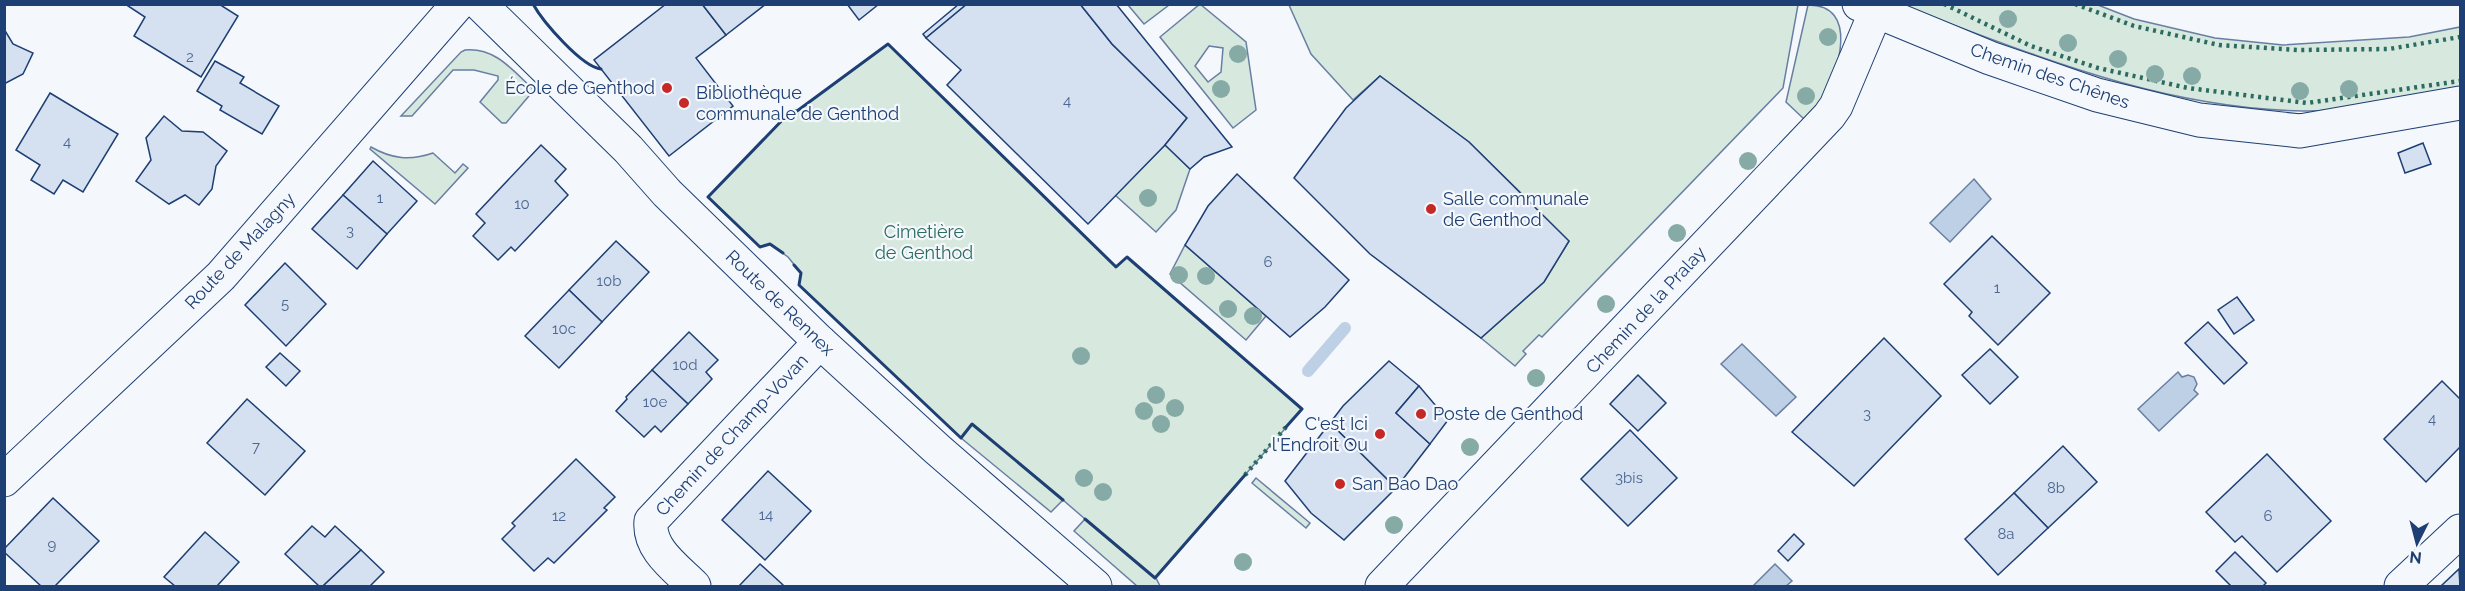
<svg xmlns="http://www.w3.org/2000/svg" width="2465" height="591" font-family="Raleway,sans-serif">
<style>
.green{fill:#d7e8df;stroke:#687fa3;stroke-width:1.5;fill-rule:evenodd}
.water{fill:#bed0e5;stroke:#687fa3;stroke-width:1.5}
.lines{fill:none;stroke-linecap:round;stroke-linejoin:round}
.stream{stroke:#bed0e5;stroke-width:12}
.building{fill:#d5e0f0;stroke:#1d3f73;stroke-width:1.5}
.minor-casing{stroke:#1d3f73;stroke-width:35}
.tertiary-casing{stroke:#1d3f73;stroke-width:35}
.minor{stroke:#f4f7fb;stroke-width:33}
.tertiary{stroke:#f4f7fb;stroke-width:33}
.hedge{stroke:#2c6c60;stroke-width:4.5;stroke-dasharray:3 4.5;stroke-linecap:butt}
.wall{stroke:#1d3f73;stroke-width:3}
.tree{fill:#86aba6}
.poi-dot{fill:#c62828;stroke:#f4f7fb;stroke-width:2}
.labels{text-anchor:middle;stroke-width:4.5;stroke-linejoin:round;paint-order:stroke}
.number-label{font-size:15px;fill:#4b6792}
.street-label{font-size:18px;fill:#1d3f73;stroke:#f4f7fb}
.poi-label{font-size:18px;fill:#1d3f73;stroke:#f4f7fb;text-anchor:start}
.park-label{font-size:18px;fill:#2c6c60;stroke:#f4f7fb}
</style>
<rect width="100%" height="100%" fill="#f4f7fb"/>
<!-- green -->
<g class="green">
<path d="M1200 4 1246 42 1256 110 1233 128 1160 37ZM1209 46 1223 48 1221 72 1208 82 1195 66Z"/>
<path d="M1128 5H1169L1144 24Z"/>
<path d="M1289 5H1798L1783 88 1542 337 1539 335 1523 351 1526 354 1515 366 1481 338 1544 282 1569 241 1469 142 1380 76 1353 100 1311 54Z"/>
<path d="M1808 5C1860 5 1838 71 1824 99 1820 107 1811 113 1805 120L1786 102Z"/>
<path d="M1900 5H2098L2134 19 2215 38 2283 45 2409 37 2460 27V89C2412 97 2351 112 2303 111 2157 108 2033 54 1900 5Z"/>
<path d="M888 44 1116 266 1127 257 1302 409 1156 578 1160 586H1137L1074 531 1085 519 1063 500 1051 512 961 438 799 285 801 273 788 257 770 244 760 247 708 197 792 110 797 111Z"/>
<path d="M465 50C496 47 514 72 534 90L506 123H502L480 102 498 80V76L474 70H453L412 116H401L461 52Z"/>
<path d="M1165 145 1190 169 1176 210 1156 232 1115 195Z"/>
<path d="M371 147C392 159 410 161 433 153L455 173 463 164 468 168 435 204 370 149Z"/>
<path d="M1185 245 1266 316 1246 340 1170 274Z"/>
<path d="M1256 478 1310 523 1306 528 1252 483Z"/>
</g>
<!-- water -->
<g class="water">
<path d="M1974 179 1991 199 1950 242 1930 223Z"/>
<path d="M1742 344 1796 397 1776 416 1721 364Z"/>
<path d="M2178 372 2182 377 2188 375 2194 377 2197 384 2194 390 2198 394 2159 431 2138 409Z"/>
<path d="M1775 564 1792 581 1786 586H1753Z"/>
</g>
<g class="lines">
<!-- stream -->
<path class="stream" d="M1308 371 1345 328"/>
</g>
<!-- building -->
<g class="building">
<path d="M125 4H219L238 16 201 77 134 36 145 17Z"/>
<path d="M666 4H702L726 35 696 58 733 106 669 156 594 60Z"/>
<path d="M702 4H766L726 35Z"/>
<path d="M847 4H879L859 20Z"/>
<path d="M959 4H967L926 38 923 34Z"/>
<path d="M967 4H1080L1112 44 1187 118 1165 145 1088 224 947 85 961 70 926 38Z"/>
<path d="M1080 4H1116L1232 147 1204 157 1190 169 1165 145 1187 118 1112 44Z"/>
<path d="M4 29 13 44 33 53 23 74 4 84Z"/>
<path d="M215 61 244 77 240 83 279 106 262 134 220 110 222 106 197 91Z"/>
<path d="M1380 76 1469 142 1569 241 1544 282 1481 338 1370 254 1294 178 1346 108Z"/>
<path d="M50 93 118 134 83 192 63 180 54 194 31 180 40 165 16 150Z"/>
<path d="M164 116 182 131 203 132 227 151 216 166 212 189 199 205 185 195 169 204 136 181 151 160 146 138Z"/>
<path d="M2423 143 2431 164 2405 173 2398 153Z"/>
<path d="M541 145 566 169 555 181 568 195 515 251 511 247 498 260 473 236 485 223 476 214Z"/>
<path d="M373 161 417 201 387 234 343 195Z"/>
<path d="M1237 174 1349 280 1325 307 1290 337 1185 245 1208 206Z"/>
<path d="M343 195 387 234 357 269 312 229Z"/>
<path d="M1992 236 2050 293 1998 345 1969 316 1972 312 1944 284Z"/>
<path d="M616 241 649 272 602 322 569 290Z"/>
<path d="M285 263 326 304 286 346 245 305Z"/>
<path d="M569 290 602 322 559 368 525 336Z"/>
<path d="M2237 297 2254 320 2234 334 2218 310Z"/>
<path d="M2208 322 2247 363 2224 384 2185 343Z"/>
<path d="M689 332 718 360 706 372 712 379 688 404 652 370Z"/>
<path d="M1884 338 1941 396 1854 486 1792 432Z"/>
<path d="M1990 349 2018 377 1990 404 1962 375Z"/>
<path d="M280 353 300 371 286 386 266 367Z"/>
<path d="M1389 361 1419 386 1396 413 1430 444 1396 488 1330 423 1343 406Z"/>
<path d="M652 370 688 404 661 432 655 426 644 437 616 411 627 399 626 397Z"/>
<path d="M1638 375 1666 403 1638 431 1610 404Z"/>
<path d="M2442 381 2460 399V447L2426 482 2384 439Z"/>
<path d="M1419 386 1448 420 1430 444 1396 413Z"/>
<path d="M247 399 305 451 265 495 207 443Z"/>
<path d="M1330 423 1396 488 1344 540 1311 513 1285 481Z"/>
<path d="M1630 430 1677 478 1628 526 1581 479Z"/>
<path d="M2063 446 2097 482 2048 528 2014 493Z"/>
<path d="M2267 454 2331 521 2277 572 2242 536 2235 542 2206 512Z"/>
<path d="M576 459 615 497 604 508 607 510 554 563 548 558 534 571 502 539 515 526 512 523Z"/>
<path d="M768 471 811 511 765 560 722 520Z"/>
<path d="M2014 493 2048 528 1998 575 1965 539Z"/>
<path d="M53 498 99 541 55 586H41L4 552V549Z"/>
<path d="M312 526 325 537 335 526 361 550 323 586H319L285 554Z"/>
<path d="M205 532 239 562 217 586H175L164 577Z"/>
<path d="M1794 534 1804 544 1788 561 1778 551Z"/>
<path d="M361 550 384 572 370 586H323Z"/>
<path d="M2235 552 2266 583 2263 586H2231L2216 571Z"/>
<path d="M760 564 781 583 784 586H739Z"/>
<path d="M2459 569 2460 586H2441Z"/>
</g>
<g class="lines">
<defs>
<g id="minor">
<path d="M1859 4 1990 58 2097 95 2199 120 2300 131 2460 103"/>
<path d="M694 586C676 568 648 549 651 521L820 342"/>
<path d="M1382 586 1829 116 1836 106 1876 11"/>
<path d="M2401 586 2460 531"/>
</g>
<g id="tertiary">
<path d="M480 4 628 149 667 193 820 342 937 449 1095 586"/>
<path d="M4 480 221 276 458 4"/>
</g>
</defs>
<!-- minor casing -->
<use href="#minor" class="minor-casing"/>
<!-- tertiary casing -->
<use href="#tertiary" class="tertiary-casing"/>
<!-- minor -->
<use href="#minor" class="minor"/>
<!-- tertiary -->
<use href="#tertiary" class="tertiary"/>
<!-- hedge -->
<g class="hedge">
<path d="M1944 4 2031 46 2098 68 2188 88 2307 103 2460 81"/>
<path d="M2075 4 2134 26 2219 45 2298 50 2389 49 2460 37"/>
<path d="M1245 475 1286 427"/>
</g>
<!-- wall -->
<g class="wall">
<path d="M533 4C543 22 582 67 601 69"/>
<path d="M783 253 770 244 760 247 708 197 792 110 797 111 888 44 1116 267 1127 257 1302 409 1286 427"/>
<path d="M794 265 801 273 799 285 961 438 972 424 1063 500"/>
<path d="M1085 519 1155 578 1245 475"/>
</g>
</g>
<!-- trees -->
<g class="tree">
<circle cx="2008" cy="19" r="9"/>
<circle cx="1828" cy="37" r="9"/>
<circle cx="2068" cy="43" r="9"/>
<circle cx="1238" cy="54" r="9"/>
<circle cx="2118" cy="59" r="9"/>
<circle cx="2155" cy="74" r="9"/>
<circle cx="2192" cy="76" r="9"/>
<circle cx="1221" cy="89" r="9"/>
<circle cx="2349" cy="89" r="9"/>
<circle cx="2300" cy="91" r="9"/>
<circle cx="1806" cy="96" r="9"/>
<circle cx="1748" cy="161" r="9"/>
<circle cx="1148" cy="198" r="9"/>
<circle cx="1677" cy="233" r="9"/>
<circle cx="1179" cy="275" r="9"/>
<circle cx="1206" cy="276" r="9"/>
<circle cx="1606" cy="304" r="9"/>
<circle cx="1228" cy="309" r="9"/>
<circle cx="1253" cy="316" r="9"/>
<circle cx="1081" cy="356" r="9"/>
<circle cx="1536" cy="378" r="9"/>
<circle cx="1156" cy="395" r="9"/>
<circle cx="1175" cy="408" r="9"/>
<circle cx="1144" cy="411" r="9"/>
<circle cx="1161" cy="424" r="9"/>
<circle cx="1470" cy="447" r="9"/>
<circle cx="1084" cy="478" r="9"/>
<circle cx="1103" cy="492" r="9"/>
<circle cx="1394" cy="525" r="9"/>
<circle cx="1243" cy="562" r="9"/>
</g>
<!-- markers -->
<g class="poi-dot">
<circle cx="667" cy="88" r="6"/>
<circle cx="684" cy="103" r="6"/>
<circle cx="1431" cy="209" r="6"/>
<circle cx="1421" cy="414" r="6"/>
<circle cx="1380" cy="434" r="6"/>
<circle cx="1340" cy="484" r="6"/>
</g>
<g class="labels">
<!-- number labels -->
<g class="number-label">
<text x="190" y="62">2</text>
<text x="1067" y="106">4</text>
<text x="67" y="147">4</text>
<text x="380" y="203">1</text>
<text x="522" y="209">10</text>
<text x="350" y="236">3</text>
<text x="1268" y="267">6</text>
<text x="609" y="286">10b</text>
<text x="1997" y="293">1</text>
<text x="285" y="309">5</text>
<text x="564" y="334">10c</text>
<text x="685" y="370">10d</text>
<text x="655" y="407">10e</text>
<text x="1867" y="419">3</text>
<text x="2432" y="424">4</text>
<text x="256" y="452">7</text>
<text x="1629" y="483">3bis</text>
<text x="2056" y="493">8b</text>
<text x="766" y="520">14</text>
<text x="559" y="521">12</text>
<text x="2268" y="521">6</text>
<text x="2006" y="539">8a</text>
<text x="52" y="550">9</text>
</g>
<!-- street labels -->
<g class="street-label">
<text transform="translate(2050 76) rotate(19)" y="6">Chemin des Chênes</text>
<text transform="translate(240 251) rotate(-47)" y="6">Route de Malagny</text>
<text transform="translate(780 303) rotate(44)" y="6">Route de Rennex</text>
<text transform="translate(1646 310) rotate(-47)" y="6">Chemin de la Pralay</text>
<text transform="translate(732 435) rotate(-47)" y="6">Chemin de Champ-Vovan</text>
</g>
<!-- poi labels -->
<g class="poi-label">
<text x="655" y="94" text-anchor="end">École de Genthod</text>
<text x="696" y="99">Bibliothèque<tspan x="696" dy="21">communale de Genthod</tspan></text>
<text x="1443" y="205">Salle communale<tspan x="1443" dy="21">de Genthod</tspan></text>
<text x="1433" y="420">Poste de Genthod</text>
<text x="1368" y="430" text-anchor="end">C'est Ici<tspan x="1368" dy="21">l'Endroit Ou</tspan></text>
<text x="1352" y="490">San Bao Dao</text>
</g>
<!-- park labels -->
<g class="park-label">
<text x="924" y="238">Cimetière<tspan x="924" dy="21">de Genthod</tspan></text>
</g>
</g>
<!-- border -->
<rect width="2465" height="591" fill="none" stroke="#1d3f73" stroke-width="12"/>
<!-- north arrow -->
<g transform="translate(2417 543) rotate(186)" stroke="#f4f7fb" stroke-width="4.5" paint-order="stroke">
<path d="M0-4.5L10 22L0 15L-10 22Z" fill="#1d3f73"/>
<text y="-9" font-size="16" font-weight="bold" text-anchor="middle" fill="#1d3f73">N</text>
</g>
</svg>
